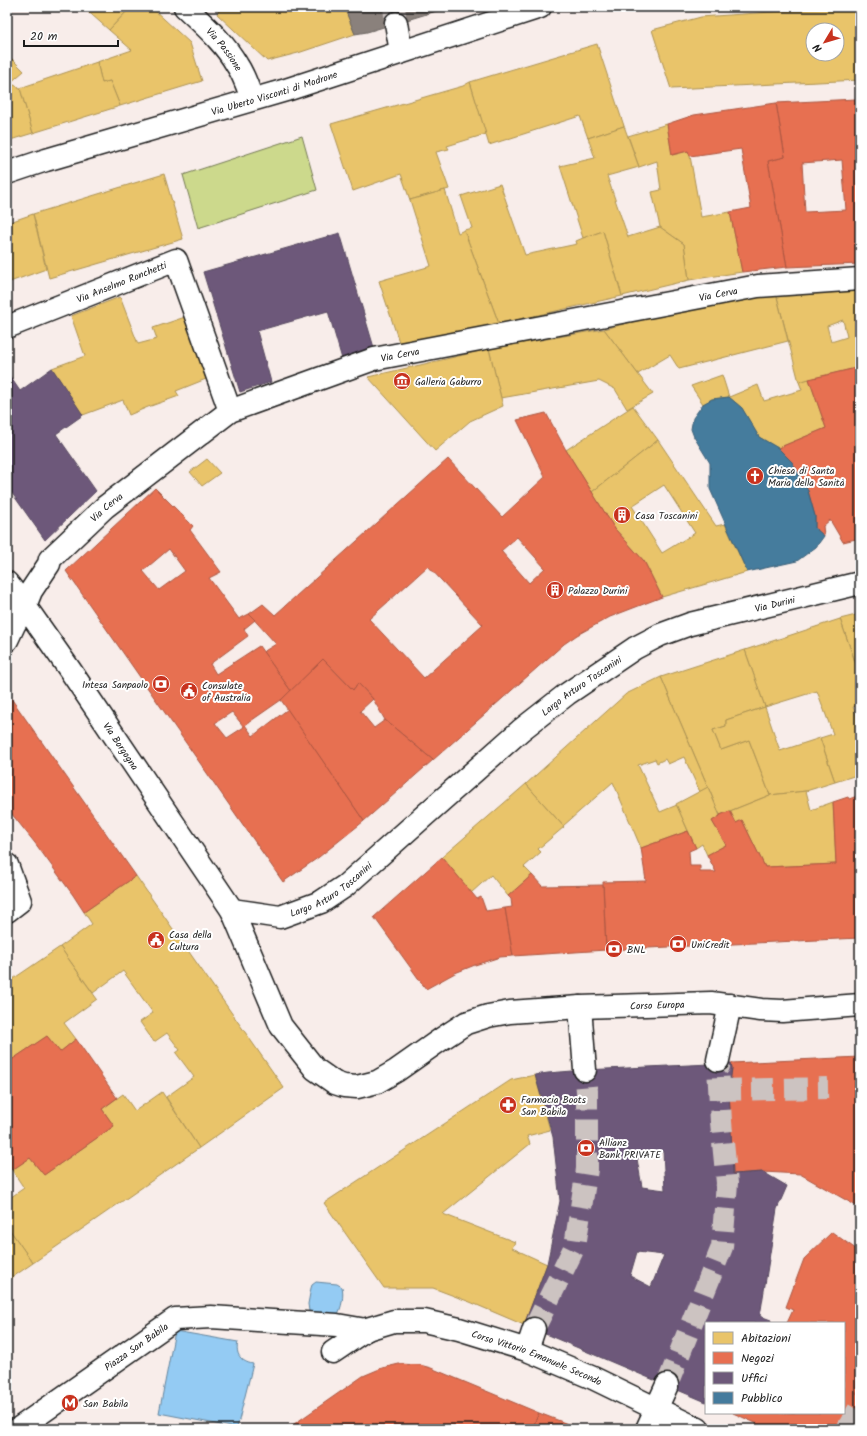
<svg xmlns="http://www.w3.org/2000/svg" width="867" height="1436" font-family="Kalam,sans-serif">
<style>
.green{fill:#ccd98c;stroke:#747a54}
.water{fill:#94cbf3;stroke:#64859d}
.homes{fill:#e9c46a;stroke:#ac9253;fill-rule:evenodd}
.shops{fill:#e76f51;stroke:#aa5641;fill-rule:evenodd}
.offices{fill:#6d597a;stroke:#55475e;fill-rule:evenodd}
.public{fill:#457b9d;stroke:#395e76}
.industry{fill:#8a817c;stroke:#69635f}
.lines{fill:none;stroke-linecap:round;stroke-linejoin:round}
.minor-tunnel{stroke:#ccc3c1;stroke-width:22;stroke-dasharray:22 11;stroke-linecap:butt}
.minor-casing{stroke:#1c1c1c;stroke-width:25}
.minor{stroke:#fff;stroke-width:22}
.labels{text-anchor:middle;stroke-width:4;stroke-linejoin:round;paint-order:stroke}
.street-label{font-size:10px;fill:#1c1c1c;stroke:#fff}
.poi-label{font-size:10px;fill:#1c1c1c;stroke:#fff;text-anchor:start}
</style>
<rect width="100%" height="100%" fill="#f8edea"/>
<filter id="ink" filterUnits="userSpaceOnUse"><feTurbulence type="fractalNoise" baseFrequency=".025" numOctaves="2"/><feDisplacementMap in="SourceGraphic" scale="8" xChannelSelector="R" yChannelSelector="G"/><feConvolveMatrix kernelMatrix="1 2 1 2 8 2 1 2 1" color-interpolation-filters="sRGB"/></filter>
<g filter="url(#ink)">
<!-- green -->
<path class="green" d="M302 136 317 190 198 228 183 175Z"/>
<!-- water -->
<g class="water">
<path d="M316 1282 337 1284 342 1287C344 1294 342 1309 337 1315L312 1313 309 1311 308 1304 311 1288 312 1285Z"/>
<path d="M175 1331 238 1342C235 1354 241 1362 253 1364L237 1428 159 1413Z"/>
</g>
<!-- homes -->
<g class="homes">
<path d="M83 7H131L109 30Z"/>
<path d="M131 7H151L190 43 202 81 120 106 110 81 102 83 97 62 132 50 109 30Z"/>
<path d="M214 7H344L355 34 298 53 267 61 217 14 219 11Z"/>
<path d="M842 7H860V80L671 89 652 30 701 17ZM813 30H837V54H813Z"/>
<path d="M597 44 624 126 588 138 580 116 489 145 470 82Z"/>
<path d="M7 54 24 71 10 83 20 88 33 133 7 141Z"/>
<path d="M97 62 102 83 110 81 120 106 33 133 20 88Z"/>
<path d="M470 82 486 134 447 146 449 149 436 152 449 189 410 200 401 174 353 191 331 124 463 86Z"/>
<path d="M856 99H860V140Z"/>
<path d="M667 124 672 155 688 151 690 156 701 217 730 212 742 272 689 280 684 244 660 227 652 192 661 190 657 161 639 167 628 136Z"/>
<path d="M624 126 639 167 607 176 628 237 660 227 684 244 689 280 622 296 603 231 583 238 560 166 595 158 588 138Z"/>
<path d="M164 174 183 239 49 278 33 214Z"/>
<path d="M500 184 525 255 577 244 576 241 583 238 603 231 622 296 499 324 464 230 472 228 461 196Z"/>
<path d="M445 190 458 233 464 230 499 324 400 345 379 281 431 266 410 200Z"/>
<path d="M33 214 46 269 7 283V223Z"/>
<path d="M860 291V367L799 382 776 293ZM843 320 847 337 831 342 827 326Z"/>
<path d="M776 293 788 341 679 369 670 355 638 374 604 329 640 320Z"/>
<path d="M120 297 138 344 157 339 153 328 185 317 206 379 176 391 179 396 148 407 129 415 123 400 83 415 52 368 85 356 71 316Z"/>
<path d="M604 329 653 394 627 409 615 389 599 381 501 398 489 349Z"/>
<path d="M489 349 503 406 470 421 435 451 368 377Z"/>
<path d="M722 375 729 397 712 399 703 404 691 386Z"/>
<path d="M809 379 826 428 778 448 759 437 742 408 729 397 758 385 764 401 802 390 799 382Z"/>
<path d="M633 406 658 440 592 492 566 450Z"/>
<path d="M658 440 716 526 725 524 747 572 662 597 644 561 615 529 592 492ZM664 485 695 533 662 553 632 506Z"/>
<path d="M207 459 220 473 202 486 190 472Z"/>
<path d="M860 614V663L856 664 840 619Z"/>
<path d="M840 619 860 676V705L853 707 860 725V774L835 782 820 738 833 734 817 691 765 707 745 650Z"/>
<path d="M745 650 765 707 726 720V726L713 730 721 750 749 740 770 795 720 815 661 677Z"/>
<path d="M661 677 708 787 700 792 684 757 668 764 665 759 657 763 655 759 638 765 660 812 677 805 688 831 641 848 613 782 563 826 526 784 626 694Z"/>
<path d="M765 707 780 751 820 738 835 782 806 791 770 795 749 740 721 750 713 730 726 726V720Z"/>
<path d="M526 784 564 827 538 849 541 852 524 867 532 875 508 896 491 875 471 893 442 857Z"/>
<path d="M708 787 720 816 712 821 726 845 707 855 702 844 696 848 676 804Z"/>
<path d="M806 791 811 810 833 802 836 864 765 867 742 820 736 823 730 811 770 795Z"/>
<path d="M136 876 284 1088 199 1148 166 1097 194 1077 176 1053 180 1050 167 1033 154 1042 140 1022 153 1013 123 971 93 993 60 947 92 924 84 912Z"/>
<path d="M60 947 97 999 64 1023 76 1039 60 1052 47 1036 7 1063V983Z"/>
<path d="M535 1075 550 1130 527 1136 530 1144 443 1214 515 1242 512 1248 547 1264 524 1325 470 1302 433 1288H384L324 1203 511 1080Z"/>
<path d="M162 1092 199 1148 33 1263 7 1226V1200L24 1188 12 1170 30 1158 44 1175 114 1126 102 1109 123 1094 135 1111Z"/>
<path d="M7 1226 33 1263 7 1281Z"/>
<path d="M407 1427 414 1429H399L405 1427Z"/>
</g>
<!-- shops -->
<g class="shops">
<path d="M856 99 860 140V264L787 267 768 161 785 157 776 103ZM842 160 846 210 805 212 802 163Z"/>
<path d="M776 103 785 157 768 161 787 267 742 272 730 212 751 208 741 149 690 156 688 151 672 155 667 124 694 115Z"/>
<path d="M860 367V538L843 542 830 520 823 526 824 536 815 528V516L808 491 792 462 778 448 826 428 809 379Z"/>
<path d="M546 413 566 450 615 529 644 561 662 597 610 617 577 635 564 644 433 760 385 720 373 699 358 683 353 690 323 659 291 691 263 652 276 644 249 614 263 604 275 615 448 459 502 517 545 477 517 420ZM517 537 545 568 529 583 501 551ZM428 566 483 625 424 678 369 619Z"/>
<path d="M155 488 193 526 190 530 221 572 209 578 239 619 249 614 255 620 244 629 248 636 210 664 216 674 259 646 291 691 281 700 245 725 253 736 288 709 364 821 319 857 283 882 66 571ZM169 549 185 571 159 590 143 571ZM232 712 244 727 227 738 215 723Z"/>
<path d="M323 659 353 690 358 683 373 699 360 711 374 728 385 720 433 760 364 821 281 700Z"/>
<path d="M8 694 136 876 84 912 73 895 35 843 7 808Z"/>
<path d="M860 795V938L606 950 603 882 646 881 641 848 688 831 696 848 689 851 690 866H700V872H716L707 855 726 845 712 821 720 816V815L730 811 736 823 742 820 765 867 836 864 833 802 848 797 849 799Z"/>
<path d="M442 857 477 899 481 897 486 911 505 908 513 956 500 957 475 965 455 973 426 989 374 917Z"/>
<path d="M532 875 542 886 603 885 606 950 513 956 505 908 512 907 511 899 508 896Z"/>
<path d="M47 1036 60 1052 76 1039 117 1098 102 1109 114 1126 44 1175 30 1158 12 1170 7 1163V1063Z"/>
<path d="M860 1057V1208L800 1174 763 1172 733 1174 729 1090 732 1068 731 1063Z"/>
<path d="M832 1232 860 1252V1387L856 1393 860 1395V1429H769L733 1413H844V1323H787L793 1310 786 1307 804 1259Z"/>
<path d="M399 1364 420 1365 431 1368 539 1413 532 1429H414L407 1427 399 1429H287L363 1376 382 1368Z"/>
<path d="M860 1387V1395L856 1393Z"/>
<path d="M539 1413 573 1426 572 1429H532Z"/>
</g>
<!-- offices -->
<g class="offices">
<path d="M340 233 375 351 342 359 328 311 257 331 271 382 240 392 203 272Z"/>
<path d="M52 368 83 415 56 434 96 491 45 540 7 486V372L20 391Z"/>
<path d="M731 1063 732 1068 729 1090 733 1174 763 1172 787 1186 777 1209 760 1316 771 1320 770 1323H706V1402L524 1325 547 1264 560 1201 553 1137 535 1075 548 1073 585 1070ZM663 1151 665 1190 642 1187 637 1159ZM637 1252 664 1255 651 1287 630 1276Z"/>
</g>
<!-- public -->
<path class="public" d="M729 397 742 408 759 437 778 448 792 462 808 491 815 516V528L824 536 816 547 797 561 747 572 710 489V463L694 437 691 429 693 418 703 404 712 399Z"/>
<!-- industry -->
<path class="industry" d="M344 7H450L367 32 355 34Z"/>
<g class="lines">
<!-- minor-tunnel -->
<g class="minor-tunnel">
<path d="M394 7 396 23"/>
<path d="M719 1090 828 1088"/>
<path d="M534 1329 575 1246 587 1169V1091L585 1070"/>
<path d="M667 1385 722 1247 727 1183 721 1122 718 1067 719 1066 718 1060"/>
<path d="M847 1429 860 1407"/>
</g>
<defs>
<g id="minor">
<path id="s1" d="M185 7C204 25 224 42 237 65 244 75 248 88 252 99"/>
<path d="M396 23 401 52"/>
<path id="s2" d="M7 173 46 160 286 90 540 7"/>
<path id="s3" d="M7 327 176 260 230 411"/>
<path id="s4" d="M7 583 25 606 70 670 232 910 281 1026 315 1069 335 1083 344 1086 357 1087 377 1082 396 1071 443 1038 466 1023 488 1016 510 1012 580 1007 711 1003 761 1010 782 1011 860 1005"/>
<path id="s5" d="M7 640 14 625 25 606 31 591 49 564 50 559 105 507 230 411 374 359 758 286 860 279"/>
<path d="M7 865 20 901 7 911"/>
<path id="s6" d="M232 910 280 917 321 902 345 886 521 730 567 694 635 648 660 635 690 624 860 583"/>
<path d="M580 1007 585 1070"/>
<path d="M718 1060 730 1005"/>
<path d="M527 1350 534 1329"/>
<path id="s7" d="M333 1352 367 1329 394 1321H424L459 1329 527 1350 593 1378 698 1429"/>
<path id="s8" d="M18 1429 175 1319 211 1317 337 1325 366 1330"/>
<path d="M647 1429 667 1385"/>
</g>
</defs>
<!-- minor casing -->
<use href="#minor" class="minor-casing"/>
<!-- minor -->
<use href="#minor" class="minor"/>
</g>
</g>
<!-- icons -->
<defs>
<symbol id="museum-disc" viewBox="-11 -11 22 22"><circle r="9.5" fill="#c8321e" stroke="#fff"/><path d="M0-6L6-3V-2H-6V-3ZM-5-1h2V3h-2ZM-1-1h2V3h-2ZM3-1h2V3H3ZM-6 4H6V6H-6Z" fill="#fff"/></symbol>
<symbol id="church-disc" viewBox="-11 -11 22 22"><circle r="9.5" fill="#c8321e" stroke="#fff"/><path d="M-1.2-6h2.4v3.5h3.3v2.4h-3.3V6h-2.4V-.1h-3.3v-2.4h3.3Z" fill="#fff"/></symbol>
<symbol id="building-disc" viewBox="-11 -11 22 22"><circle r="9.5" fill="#c8321e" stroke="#fff"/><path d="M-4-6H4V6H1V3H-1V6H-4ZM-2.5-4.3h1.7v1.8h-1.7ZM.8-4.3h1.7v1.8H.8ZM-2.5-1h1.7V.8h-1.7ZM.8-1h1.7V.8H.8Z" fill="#fff"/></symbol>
<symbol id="bank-disc" viewBox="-11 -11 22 22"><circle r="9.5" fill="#c8321e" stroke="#fff"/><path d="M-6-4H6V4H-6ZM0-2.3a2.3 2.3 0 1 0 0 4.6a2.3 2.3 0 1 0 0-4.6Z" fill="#fff"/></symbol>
<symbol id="civic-disc" viewBox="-11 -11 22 22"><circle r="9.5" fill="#c8321e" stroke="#fff"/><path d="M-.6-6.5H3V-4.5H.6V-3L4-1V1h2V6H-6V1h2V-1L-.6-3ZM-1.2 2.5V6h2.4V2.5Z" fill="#fff"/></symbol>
<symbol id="pharmacy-disc" viewBox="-11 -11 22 22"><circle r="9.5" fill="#c8321e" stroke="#fff"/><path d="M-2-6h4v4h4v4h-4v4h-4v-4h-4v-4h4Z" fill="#fff"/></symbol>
<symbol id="metro-disc" viewBox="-11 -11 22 22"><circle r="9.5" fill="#c8321e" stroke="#fff"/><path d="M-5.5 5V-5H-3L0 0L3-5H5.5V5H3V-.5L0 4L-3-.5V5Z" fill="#fff"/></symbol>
</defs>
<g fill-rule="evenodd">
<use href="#museum-disc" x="392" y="371" width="20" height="20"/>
<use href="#church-disc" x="745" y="466" width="20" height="20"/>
<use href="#building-disc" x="612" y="505" width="20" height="20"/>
<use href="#building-disc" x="545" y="580" width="20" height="20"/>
<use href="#bank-disc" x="151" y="674" width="20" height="20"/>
<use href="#civic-disc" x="179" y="681" width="20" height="20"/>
<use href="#civic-disc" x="146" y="930" width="20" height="20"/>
<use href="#bank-disc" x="668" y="934" width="20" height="20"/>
<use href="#bank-disc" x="604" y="939" width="20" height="20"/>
<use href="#pharmacy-disc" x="498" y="1095" width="20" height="20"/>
<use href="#bank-disc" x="576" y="1138" width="20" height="20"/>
<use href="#metro-disc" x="60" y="1393" width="20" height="20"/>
</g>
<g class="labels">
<!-- street labels -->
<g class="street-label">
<text dy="4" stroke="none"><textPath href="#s1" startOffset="58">Via Passione</textPath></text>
<text dy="4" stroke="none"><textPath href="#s2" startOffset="279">Via Uberto Visconti di Modrone</textPath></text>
<text dy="4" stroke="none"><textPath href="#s3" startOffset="123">Via Anselmo Ronchetti</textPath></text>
<text dy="4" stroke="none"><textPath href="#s5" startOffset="829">Via Cerva</textPath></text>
<text dy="4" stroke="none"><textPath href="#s5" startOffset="505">Via Cerva</textPath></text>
<text dy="4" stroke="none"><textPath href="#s5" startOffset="169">Via Cerva</textPath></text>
<text dy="4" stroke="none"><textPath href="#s6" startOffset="644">Via Durini</textPath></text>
<text dy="4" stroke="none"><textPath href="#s6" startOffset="431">Largo Arturo Toscanini</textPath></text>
<text dy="4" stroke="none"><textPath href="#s4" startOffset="199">Via Borgogna</textPath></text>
<text dy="4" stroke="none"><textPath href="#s6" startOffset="107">Largo Arturo Toscanini</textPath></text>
<text dy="4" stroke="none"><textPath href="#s4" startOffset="945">Corso Europa</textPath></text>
<text dy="4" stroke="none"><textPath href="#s8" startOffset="144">Piazza San Babila</textPath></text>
<text dy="4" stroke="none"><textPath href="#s7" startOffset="218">Corso Vittorio Emanuele Secondo</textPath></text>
</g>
<!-- poi labels -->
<g class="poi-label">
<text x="415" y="385">Galleria Gaburro</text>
<text x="768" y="474">Chiesa di Santa<tspan x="768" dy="12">Maria della Sanità</tspan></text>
<text x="635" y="519">Casa Toscanini</text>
<text x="568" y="594">Palazzo Durini</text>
<text x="148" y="688" text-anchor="end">Intesa Sanpaolo</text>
<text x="202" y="689">Consulate<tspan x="202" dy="12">of Australia</tspan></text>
<text x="169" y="938">Casa della<tspan x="169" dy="12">Cultura</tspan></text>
<text x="691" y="948">UniCredit</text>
<text x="627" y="953">BNL</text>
<text x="521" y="1103">Farmacia Boots<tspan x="521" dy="12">San Babila</tspan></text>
<text x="599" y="1146">Allianz<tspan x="599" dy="12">Bank PRIVATE</tspan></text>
<text x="83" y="1407">San Babila</text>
</g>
</g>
<!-- margin -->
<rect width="867" height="1436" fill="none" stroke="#fff" stroke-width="24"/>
<rect x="12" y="12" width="843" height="1412" fill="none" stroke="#1c1c1c" stroke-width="1.5" filter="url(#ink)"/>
<!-- legend -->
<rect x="705" y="1322" width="140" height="92" fill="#ffffff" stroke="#a4a4a4"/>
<rect x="713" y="1332" width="20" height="12" fill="#e9c46a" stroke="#a4a4a4"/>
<text x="741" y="1342" font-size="12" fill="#1c1c1c">Abitazioni</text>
<rect x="713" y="1352" width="20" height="12" fill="#e76f51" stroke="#a4a4a4"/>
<text x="741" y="1362" font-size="12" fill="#1c1c1c">Negozi</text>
<rect x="713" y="1372" width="20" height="12" fill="#6d597a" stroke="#a4a4a4"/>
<text x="741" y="1382" font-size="12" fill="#1c1c1c">Uffici</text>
<rect x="713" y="1392" width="20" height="12" fill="#457b9d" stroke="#a4a4a4"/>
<text x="741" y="1402" font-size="12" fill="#1c1c1c">Pubblico</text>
<!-- north arrow -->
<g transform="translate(825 42) rotate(232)"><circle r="19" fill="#ffffff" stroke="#a4a4a4"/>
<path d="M0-3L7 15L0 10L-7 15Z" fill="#c8321e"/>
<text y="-6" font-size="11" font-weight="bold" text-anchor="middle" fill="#1c1c1c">N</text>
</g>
<!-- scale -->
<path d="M24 40v6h94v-6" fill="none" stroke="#1c1c1c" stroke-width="2"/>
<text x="30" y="40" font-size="12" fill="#1c1c1c" stroke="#ffffff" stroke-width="3" paint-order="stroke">20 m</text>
</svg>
